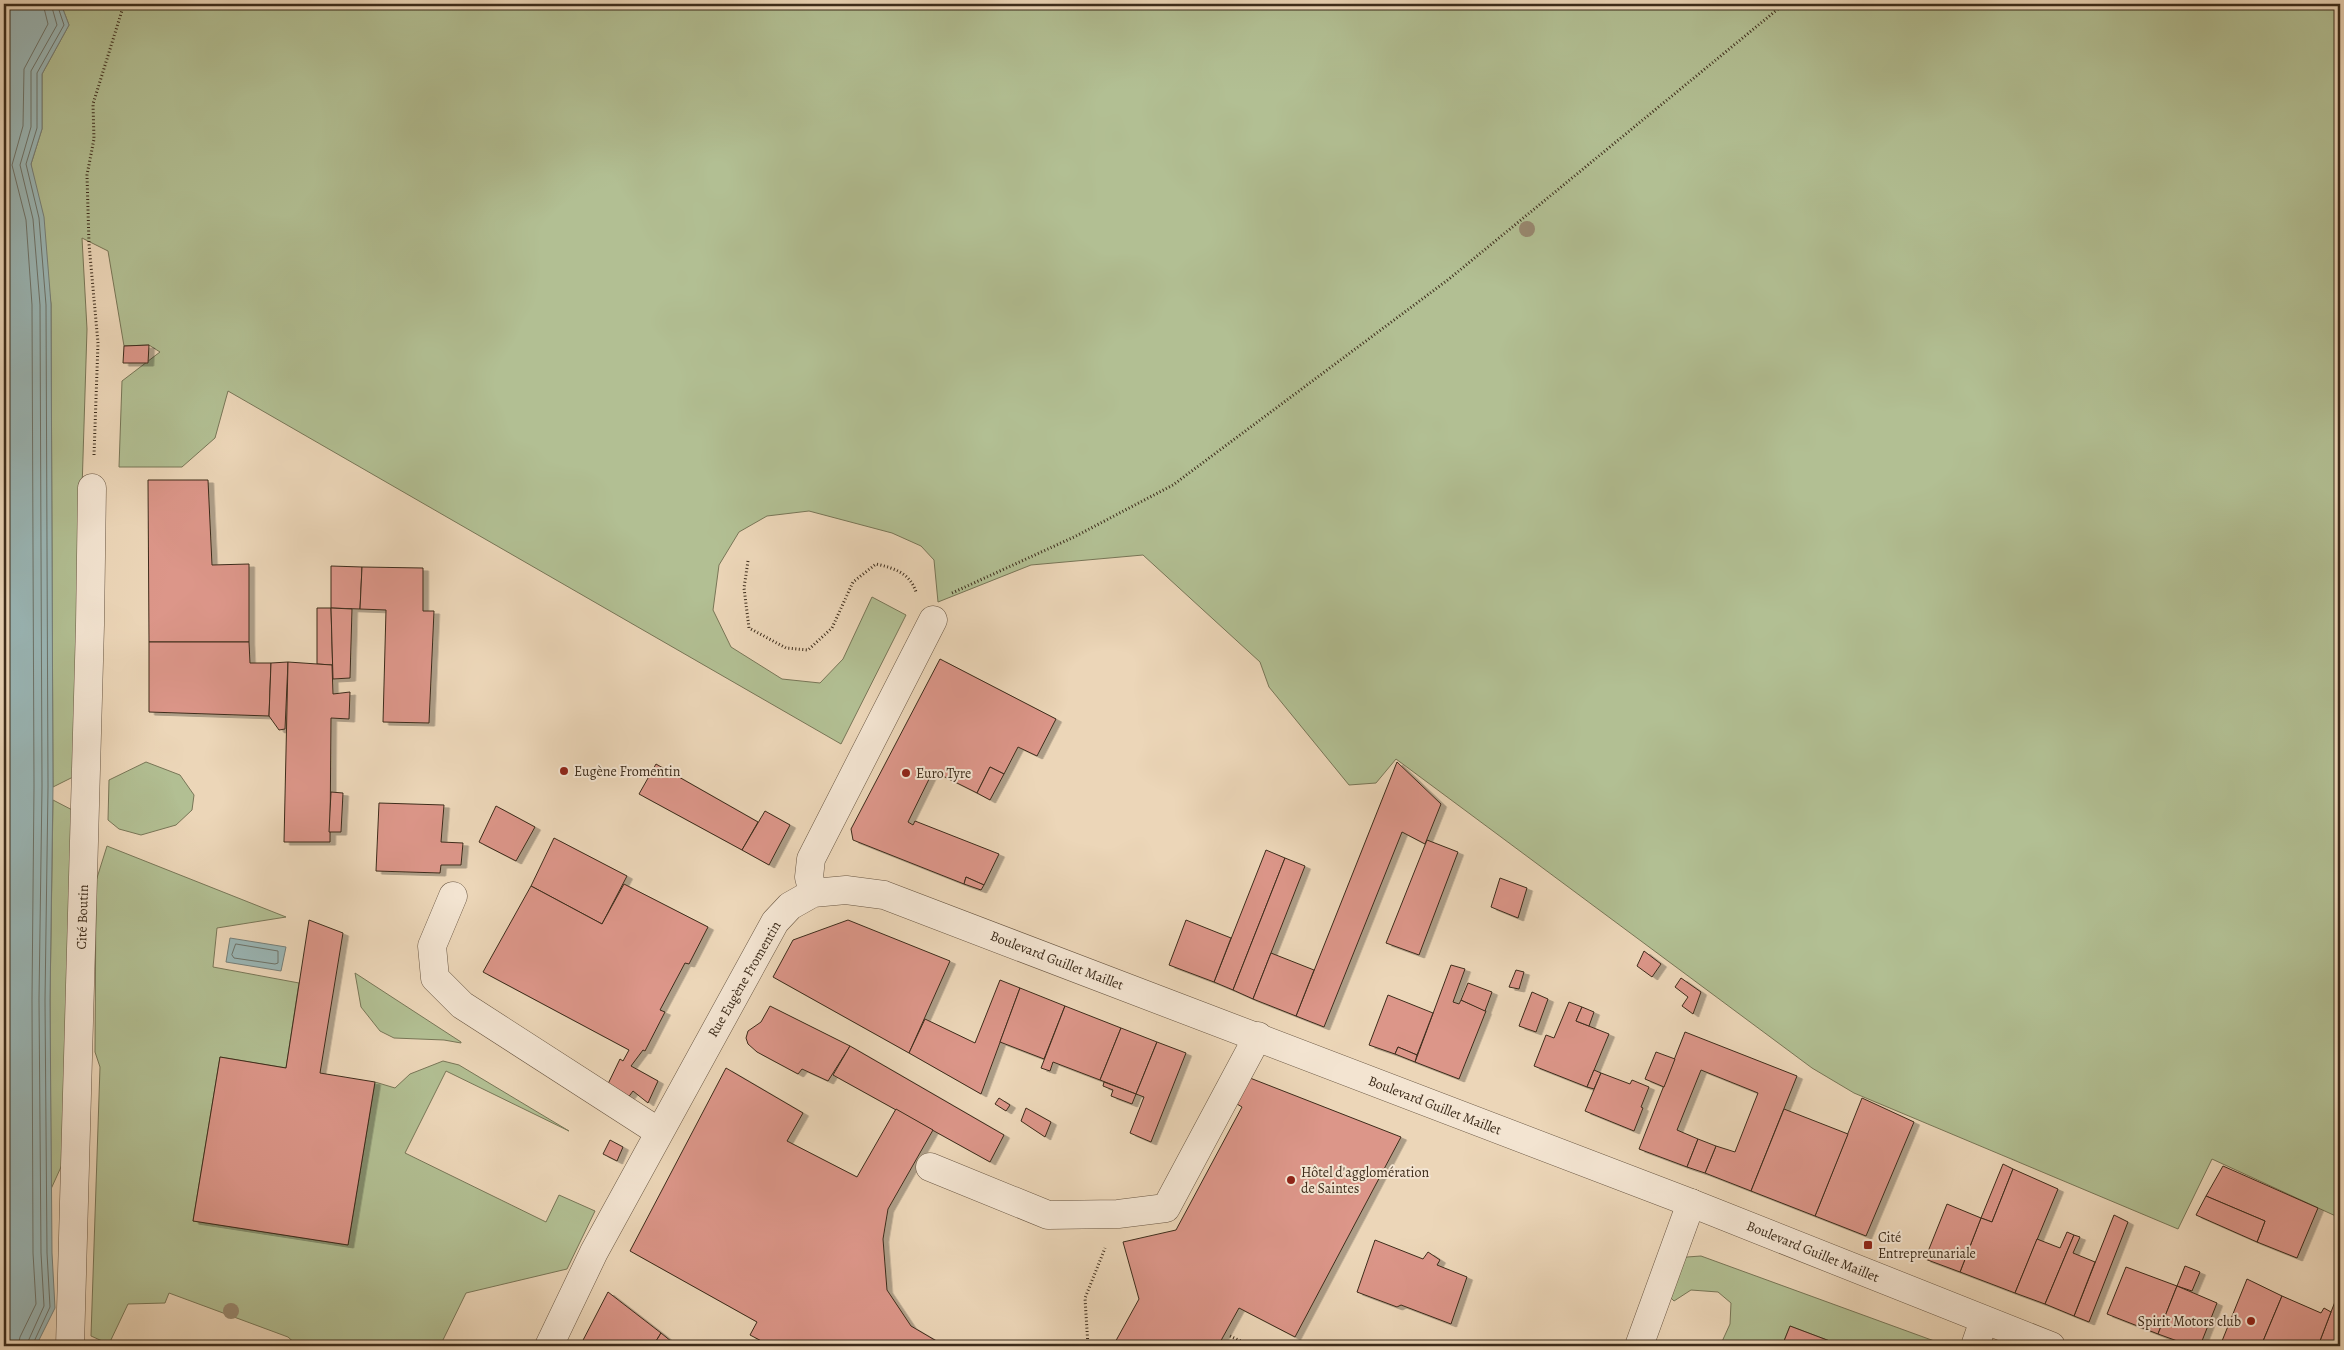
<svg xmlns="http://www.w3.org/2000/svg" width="2344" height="1350" font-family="Alegreya,serif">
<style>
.green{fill:#b2bf93;stroke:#787657}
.water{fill:#9ab7b7;stroke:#757f79}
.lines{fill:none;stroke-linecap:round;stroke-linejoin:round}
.shore{stroke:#6c7269;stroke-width:1}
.building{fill:#dc9689;stroke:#3d2c1b;filter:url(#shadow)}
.minor-casing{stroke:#695642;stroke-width:29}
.path{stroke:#3d2c1b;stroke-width:3;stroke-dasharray:1 2.5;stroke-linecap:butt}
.minor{stroke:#f3e4d1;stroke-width:28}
.tree{fill:#98886f}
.poi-dot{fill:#8f2418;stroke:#f3e4d1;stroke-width:2}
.labels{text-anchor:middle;stroke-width:4;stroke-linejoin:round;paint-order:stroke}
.poi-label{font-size:14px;fill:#3d2c1b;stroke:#f3e4d1;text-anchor:start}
.street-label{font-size:14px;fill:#3d2c1b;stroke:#f3e4d1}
</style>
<defs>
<filter id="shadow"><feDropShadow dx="5.5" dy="3" stdDeviation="0" flood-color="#0004"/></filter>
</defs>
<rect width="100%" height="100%" fill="#ecd6b8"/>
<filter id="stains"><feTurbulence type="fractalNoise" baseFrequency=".004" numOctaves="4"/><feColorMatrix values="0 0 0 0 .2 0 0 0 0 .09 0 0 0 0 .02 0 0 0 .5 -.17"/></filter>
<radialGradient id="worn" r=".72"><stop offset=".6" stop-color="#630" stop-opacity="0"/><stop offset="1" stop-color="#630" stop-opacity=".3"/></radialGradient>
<!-- green -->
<g class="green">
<path d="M61 4H2340V1218L2212 1159 2178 1229 1854 1093 1812 1068 1396 759 1376 783 1349 785 1269 687 1260 662 1143 555 1031 565 938 602 934 560 921 546 892 533 809 511 767 516 739 532 719 565 713 610 731 647 782 679 820 683 843 659 872 597 906 615 841 744 228 391 215 438 182 467H119L122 381 160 352 149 345 124 346 108 251 82 238 87 329 73 777 53 787 51 304 31 164 42 129V74L69 25Z"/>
<path d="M146 762 180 775 194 795 192 810 176 825 141 835 119 829 108 820 109 780Z"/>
<path d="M53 800 78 813 66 1156 51 1189 50 1000Z"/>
<path d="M107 846 286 917 217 928 213 967 299 983 286 1068 220 1057 193 1221 348 1245 375 1082 395 1088 410 1074 443 1061 459 1065 569 1131 446 1071 405 1153 546 1222 559 1195 595 1211 567 1269 466 1293 440 1346H298L288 1337 169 1293 165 1303 128 1304 109 1344 91 1336 100 1067 95 1052 96 881Z"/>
<path d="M355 973 461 1042V1043L444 1040 394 1038 380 1031 361 1007Z"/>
<path d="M1701 1256 1948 1346H1843L1790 1326 1782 1346H1720L1730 1324 1731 1303 1718 1292 1691 1290 1674 1301 1671 1298 1679 1264 1687 1257Z"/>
</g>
<!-- water -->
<g class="water">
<path d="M4 4H61L69 25 42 74V129L31 164 44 217 51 304 53 787 50 1000 52 1253 55 1308 36 1346H4Z"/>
<path d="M230 938 286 947 281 971 226 962Z"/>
</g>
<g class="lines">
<!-- shore -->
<g class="shore">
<path d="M236 944 278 951V963L275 964 234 958 232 955Z"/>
<path d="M18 1346 20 1337 36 1304 33 1253 32 999 34 787 32 305 26 220 12 165 23 126 24 69 48 24 43 4"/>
<path d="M26 1346 44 1306 41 1253 39 999 42 787 40 305 33 219 20 165 31 127V71L57 25 51 4"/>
<path d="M32 1346 50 1307 47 1253 45 1000 48 787 46 305 39 218 26 164 37 128V73L64 25 57 4"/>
</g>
</g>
<!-- building -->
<g class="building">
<path d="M149 345 148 363H123L124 346Z"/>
<path d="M148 480H208L212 565 249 564V642H149Z"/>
<path d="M331 566 362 567 360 609 331 608Z"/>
<path d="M362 567 423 568V611H434L429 723 383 722 386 610 360 609Z"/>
<path d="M317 608H331L333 679 332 665 317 664Z"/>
<path d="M331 608 352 609 350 678 333 679Z"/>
<path d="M149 642H249L250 663H271L269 716 149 712Z"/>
<path d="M940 659 1056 719 1037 756 1018 747 1004 774 990 767 977 793 933 771 908 822 913 825 915 821 999 854 984 885 966 877 964 884 853 840 851 829Z"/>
<path d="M288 662 285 729 279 730 269 716 271 663Z"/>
<path d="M288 662 332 665 333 694 350 692 349 719 331 718 330 842H284Z"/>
<path d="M1397 762 1441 804 1425 844 1402 832 1324 1027 1296 1016Z"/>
<path d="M656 764 758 822 742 850 639 794Z"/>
<path d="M990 767 1004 774 990 800 977 793Z"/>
<path d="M331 792 343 793 341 832H329Z"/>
<path d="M379 803 444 805 441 842 463 843 461 865H441L440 873 376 871Z"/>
<path d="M496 806 535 827 516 861 479 842Z"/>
<path d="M765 811 790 825 769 865 742 850Z"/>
<path d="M554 838 627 876 602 924 531 886Z"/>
<path d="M1427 840 1458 852 1419 955 1386 943Z"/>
<path d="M1266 850 1285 858 1233 990 1214 982Z"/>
<path d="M1285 858 1305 866 1253 999 1233 990Z"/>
<path d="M966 877 984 885 981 890 964 884Z"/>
<path d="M1500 878 1527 888 1518 918 1491 907Z"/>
<path d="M624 884 708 927 689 964 685 963 660 1010 665 1012 645 1051 643 1050 631 1066 658 1081 648 1103 633 1091 627 1099 607 1086 620 1059 623 1061 629 1050 483 972 531 886 602 924Z"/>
<path d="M309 920 343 933 320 1073 375 1082 348 1245 193 1221 220 1057 286 1068Z"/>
<path d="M848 920 950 961 909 1053 773 977 793 940Z"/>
<path d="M1186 920 1231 938 1214 982 1169 965Z"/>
<path d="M1644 951 1661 964 1652 977 1637 966Z"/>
<path d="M1271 953 1314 970 1296 1016 1253 999Z"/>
<path d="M1451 965 1465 969 1453 1002 1459 1004 1461 1000 1486 1011 1459 1079 1415 1062Z"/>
<path d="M1516 970 1524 972 1519 989 1509 987Z"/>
<path d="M1681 978 1701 992 1693 1014 1682 1006 1688 997 1675 987Z"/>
<path d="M1000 980 1020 988 981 1094 909 1053 925 1019 975 1043Z"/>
<path d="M1468 983 1492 992 1485 1011 1461 1000Z"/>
<path d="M1020 988 1065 1006 1044 1059 1000 1042Z"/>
<path d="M1532 992 1548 999 1536 1032 1519 1026Z"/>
<path d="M1388 995 1433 1013 1417 1055 1398 1047 1395 1054 1369 1045Z"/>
<path d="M1569 1002 1582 1007 1576 1021 1609 1034 1587 1087 1534 1066 1546 1035 1554 1038Z"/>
<path d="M770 1006 850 1046 828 1081 802 1069 798 1074 757 1052 748 1044 746 1038 748 1031 761 1022Z"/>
<path d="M1065 1006 1121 1028 1100 1080 1053 1062 1050 1071 1041 1068Z"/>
<path d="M1582 1007 1594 1012 1589 1026 1576 1021Z"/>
<path d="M1121 1028 1157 1042 1136 1094 1100 1080Z"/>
<path d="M1685 1032 1797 1076 1751 1191 1705 1173 1716 1146 1735 1152 1758 1093 1701 1070 1677 1130 1698 1139 1687 1167 1639 1149Z"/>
<path d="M1157 1042 1186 1053 1151 1142 1130 1133 1144 1097 1136 1094Z"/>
<path d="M850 1046 1004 1135 990 1162 833 1075Z"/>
<path d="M1398 1047 1417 1055 1415 1062 1395 1054Z"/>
<path d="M1656 1052 1675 1059 1664 1087 1645 1079Z"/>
<path d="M726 1068 803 1113 787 1141 857 1177 896 1109 933 1130 888 1209 883 1239 887 1290 911 1326 945 1346H771L750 1335 757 1322 630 1251Z"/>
<path d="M1594 1070 1601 1073 1594 1089 1587 1087Z"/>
<path d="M1601 1073 1630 1084 1632 1080 1649 1087 1641 1107 1643 1108 1634 1131 1585 1111Z"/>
<path d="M1250 1078 1401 1137 1295 1337 1239 1308 1218 1346H1113L1139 1299 1123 1242 1176 1230 1242 1107 1237 1104Z"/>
<path d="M1104 1082 1136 1094 1132 1104 1111 1096 1113 1090 1103 1086Z"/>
<path d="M999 1098 1010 1105 1006 1111 995 1104Z"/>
<path d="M1862 1098 1914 1122 1866 1236 1815 1216Z"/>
<path d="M1026 1108 1051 1122 1045 1137 1021 1121Z"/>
<path d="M1784 1109 1848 1134 1815 1216 1751 1191Z"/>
<path d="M1698 1139 1716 1146 1705 1173 1687 1167Z"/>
<path d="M610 1140 623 1147 617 1161 603 1154Z"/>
<path d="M2003 1164 2013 1169 1992 1222 1981 1218Z"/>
<path d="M2223 1166 2318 1208 2297 1258 2257 1242 2265 1221 2206 1196Z"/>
<path d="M2013 1169 2058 1189 2015 1293 1960 1272 1981 1218 1992 1222Z"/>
<path d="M2206 1196 2265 1221 2257 1242 2196 1215Z"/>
<path d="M1947 1204 1981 1218 1960 1272 1925 1259Z"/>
<path d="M2114 1215 2128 1222 2089 1322 2074 1316Z"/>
<path d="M2067 1232 2074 1235 2045 1304 2015 1293 2037 1239 2060 1248Z"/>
<path d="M2074 1235 2080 1237 2073 1253 2095 1262 2074 1316 2045 1304Z"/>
<path d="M1375 1240 1423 1259 1428 1252 1440 1260 1437 1265 1467 1277 1451 1324 1401 1305 1397 1307 1357 1292Z"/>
<path d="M2185 1266 2200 1272 2192 1291 2177 1286Z"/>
<path d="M2126 1267 2177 1286 2158 1334 2107 1314Z"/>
<path d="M2247 1279 2282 1296 2261 1346H2220Z"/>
<path d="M2177 1286 2217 1303 2200 1346H2191L2158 1334Z"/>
<path d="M2340 1289V1346H2318L2331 1312Z"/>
<path d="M608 1292 661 1333 653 1346H580Z"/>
<path d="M2282 1296 2321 1313 2324 1308 2331 1312 2318 1346H2261Z"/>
<path d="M1790 1326 1843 1346H1782Z"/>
<path d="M661 1333 677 1346H653Z"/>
</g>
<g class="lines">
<defs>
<g id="minor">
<path d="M813 893 809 877 811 859 933 620"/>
<path d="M453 896 432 946 435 978 462 1005 659 1132"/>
<path d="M930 1167 1048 1215 1118 1214 1166 1208 1258 1036"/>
<path d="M70 1346 90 625 92 488"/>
<path d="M549 1346 594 1252 775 922 790 906 813 893 846 890 884 895 1691 1203 2051 1346"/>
<path d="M1639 1346 1691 1203"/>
<path d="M1975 1346 1984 1320"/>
</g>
</defs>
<!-- minor casing -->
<use href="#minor" class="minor-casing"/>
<!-- path -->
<g class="path">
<path d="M94 455 98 343 89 244 87 175 94 139 93 104 124 4"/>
<path d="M748 561 744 588 749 628 786 648 808 650 832 628 853 582 876 564C894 568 910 573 916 592"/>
<path d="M952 593 1074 537 1173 485 1449 279 1784 4"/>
<path d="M1230 1336 1251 1346"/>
<path d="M1088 1346 1085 1298 1105 1248"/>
</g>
<!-- minor -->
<use href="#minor" class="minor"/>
</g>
<!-- trees -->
<g class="tree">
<circle cx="1527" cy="229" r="8"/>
<circle cx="231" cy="1311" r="8"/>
</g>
<!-- markers -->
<g class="poi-dot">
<circle cx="564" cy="771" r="5"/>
<circle cx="906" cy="773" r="5"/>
<circle cx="1291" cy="1180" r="5"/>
<rect x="1863" y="1240" width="10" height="10" rx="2.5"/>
<circle cx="2251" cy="1321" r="5"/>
</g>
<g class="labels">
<!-- poi labels -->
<g class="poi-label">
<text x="574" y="776">Eugène Fromentin</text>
<text x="916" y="778">Euro Tyre</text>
<text x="1301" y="1177">Hôtel d'agglomération<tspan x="1301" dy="16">de Saintes</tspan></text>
<text x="1878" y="1242">Cité<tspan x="1878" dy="16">Entrepreunariale</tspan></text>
<text x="2241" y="1326" text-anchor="end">Spirit Motors club</text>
</g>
<!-- street labels -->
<g class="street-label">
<text transform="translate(82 917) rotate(-88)" y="5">Cité Boutin</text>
<text transform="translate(1057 960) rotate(21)" y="5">Boulevard Guillet Maillet</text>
<text transform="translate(744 979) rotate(-60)" y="5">Rue Eugène Fromentin</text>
<text transform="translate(1435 1105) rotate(21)" y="5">Boulevard Guillet Maillet</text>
<text transform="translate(1813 1251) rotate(22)" y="5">Boulevard Guillet Maillet</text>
</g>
</g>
<!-- margin -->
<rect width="2344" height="1350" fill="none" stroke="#ecd6b8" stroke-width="20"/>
<rect x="5" y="5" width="2334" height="1340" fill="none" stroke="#3d2c1b" stroke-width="2.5"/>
<rect x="10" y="10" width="2324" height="1330" fill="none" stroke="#3d2c1b"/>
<rect width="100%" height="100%" filter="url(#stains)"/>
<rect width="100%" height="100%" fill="url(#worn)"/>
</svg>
